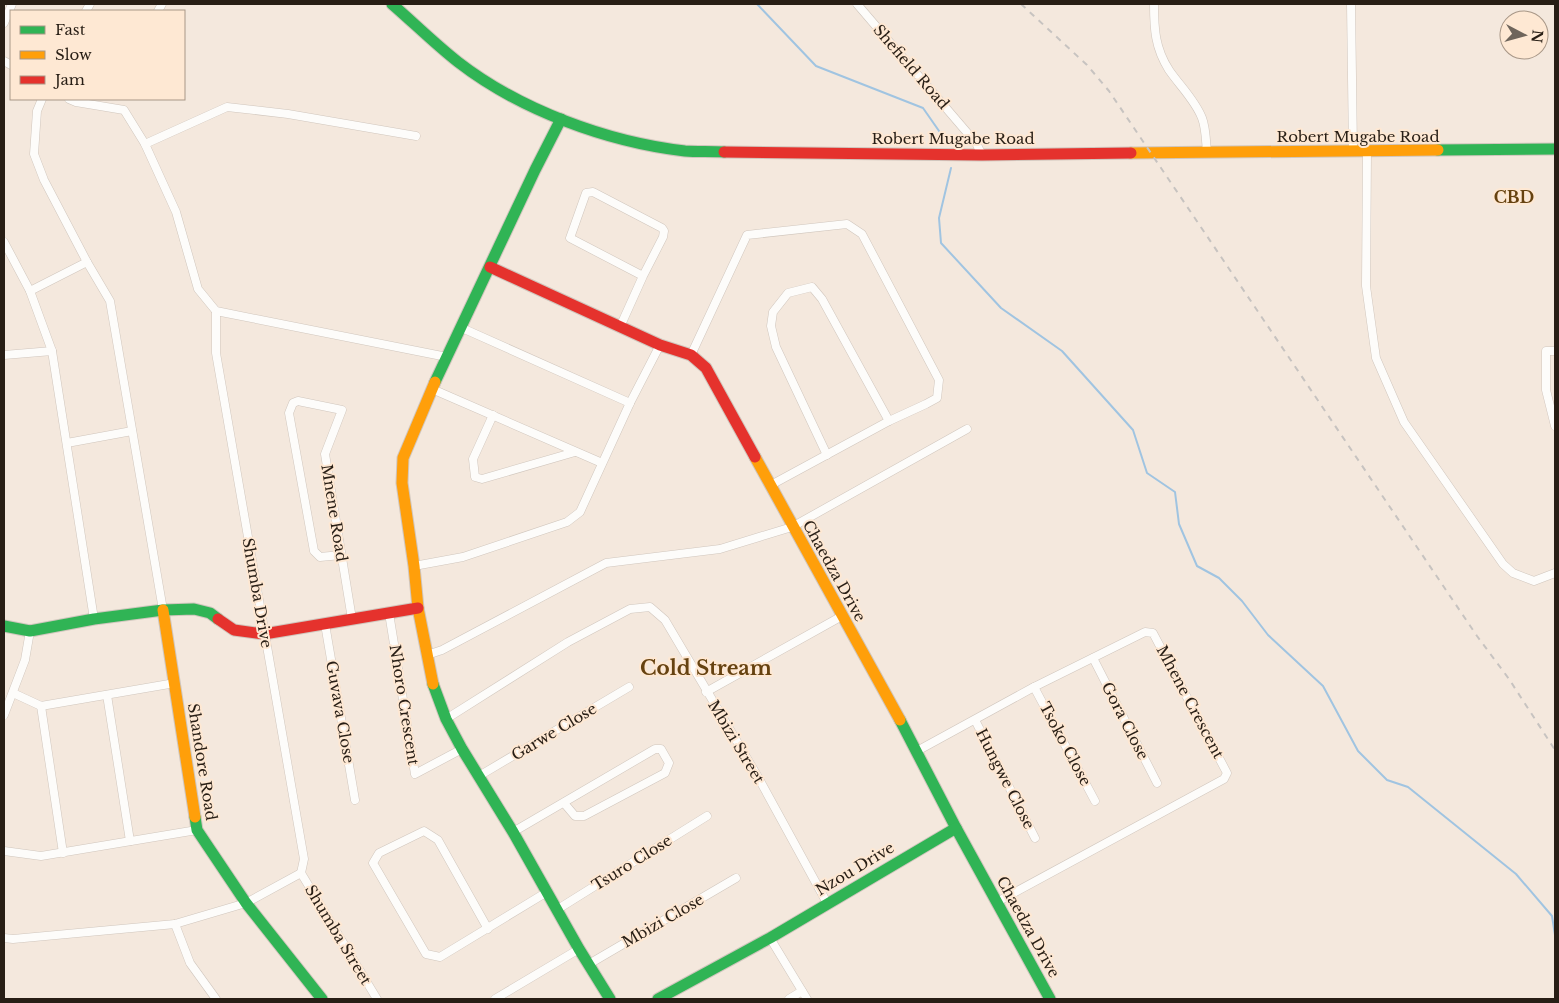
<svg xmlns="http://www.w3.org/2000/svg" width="1559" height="1003" font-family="'Libre Baskerville',serif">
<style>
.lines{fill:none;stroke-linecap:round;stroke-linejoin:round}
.stream{stroke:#a0c4e1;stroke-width:2}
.street-casing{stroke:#d0c6bd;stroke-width:9}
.fast-casing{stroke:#d0c6bd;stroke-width:13}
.slow-casing{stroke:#d0c6bd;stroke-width:13}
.jam-casing{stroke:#d0c6bd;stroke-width:13}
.street{stroke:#fdfcfa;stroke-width:8}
.fast{stroke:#30b455;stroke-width:11}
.slow{stroke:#ff9f0a;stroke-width:11}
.jam{stroke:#e5322d;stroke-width:11}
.rail{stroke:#c7c3c0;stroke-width:2;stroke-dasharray:6 6;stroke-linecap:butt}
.labels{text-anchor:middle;stroke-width:4;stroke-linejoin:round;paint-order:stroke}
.street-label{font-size:15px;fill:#281e15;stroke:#fee8d3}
.neighbourhood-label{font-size:16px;font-weight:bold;fill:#664210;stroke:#fee8d3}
.district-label{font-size:20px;font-weight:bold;fill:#664210;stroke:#fee8d3}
</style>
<rect width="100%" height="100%" fill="#f4e8dd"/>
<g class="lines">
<!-- stream -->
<g class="stream">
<path d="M757 4 816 66 923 108 946 141"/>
<path d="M951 168 939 218 941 243 1001 308 1062 351 1133 430 1147 473 1175 492 1179 524 1197 566 1219 578 1242 601 1268 635 1323 686 1358 751 1387 780 1408 787 1516 874 1552 916 1555 935"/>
</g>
<defs>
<g id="street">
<path d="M857 4 976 143 982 155"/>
<path d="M1154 4C1154 29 1155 48 1169 70 1180 86 1195 100 1202 118 1206 128 1206 142 1207 153"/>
<path d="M1351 4 1353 151"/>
<path d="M86 11 90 4"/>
<path d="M158 11 162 4"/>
<path d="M4 23 12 4"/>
<path d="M4 61 11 65"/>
<path d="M42 99 37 111 34 154 44 180 87 262 110 301 163 610"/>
<path d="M69 99 76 102 124 110 145 144 176 212 198 289 216 311 447 357"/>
<path d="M145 144 227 107 288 114 416 136"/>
<path d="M1367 152 1366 286 1376 358 1404 422 1503 564 1513 573 1534 581 1555 573"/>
<path d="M4 242 30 291 52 351 94 619"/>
<path d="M30 291 87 262"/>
<path d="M216 311V353L304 859 301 873"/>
<path d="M620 327 643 276 663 237 664 231 662 228 593 192 586 193 570 238 643 276"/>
<path d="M462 328 630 403"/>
<path d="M1555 351H1546V390L1555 426"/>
<path d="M4 355 52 351"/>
<path d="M691 355 747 235 847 224 862 234 939 380 937 398 926 404 889 421 771 485"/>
<path d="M432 389 602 463"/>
<path d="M493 415 473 459 475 477 482 479 575 452"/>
<path d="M67 443 132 431"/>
<path d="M827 455 776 347 771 326 773 312 788 293 812 287 822 299 889 421"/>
<path d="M341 555 320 557 314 551 289 413 293 403 298 401 342 410 325 454 352 619"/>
<path d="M414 566 463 557 567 522 580 512 630 403 660 345"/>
<path d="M389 613 415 774 462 749"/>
<path d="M325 624 355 800"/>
<path d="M427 655 442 650 606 563 720 549 792 527 967 429"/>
<path d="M1093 658 1157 783"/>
<path d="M1034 687 1095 801"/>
<path d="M706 692 842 616"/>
<path d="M13 693 41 706 175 683"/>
<path d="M107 695 130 841"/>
<path d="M41 706 63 853"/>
<path d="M4 715 25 660 30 631"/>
<path d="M446 719 568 642 630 609 650 607 665 620 758 777 827 903"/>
<path d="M975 720 1035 838"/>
<path d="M917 751 1034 687 1145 632 1153 633 1227 773 1224 779 997 902"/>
<path d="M479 776 629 687"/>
<path d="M513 832 655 749H661L669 763 665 773 584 816H575L564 803"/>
<path d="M4 851 41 856 197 830"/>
<path d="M558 909 707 816"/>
<path d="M175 924 190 963 216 999"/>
<path d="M488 929 438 840 424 831 379 853 373 863 426 954 440 957 547 892"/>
<path d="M4 938 13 939 175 924 246 903 301 873 377 999"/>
<path d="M770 938 807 999"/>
<path d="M589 964 736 878"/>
<path d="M495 999 579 949"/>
<path d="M789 999 802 991"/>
</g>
<g id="fast">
<path d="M392 4C414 23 435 44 458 62 520 110 607 142 685 151 698 152 711 151 724 152"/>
<path d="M1438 150 1555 149"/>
<path d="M435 382 535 170 561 119"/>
<path d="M4 626 30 631 94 619 163 610 194 609 210 613 218 619"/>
<path d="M433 684 446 719 462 749 513 832 579 949 610 999"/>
<path d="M900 720 956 828 1050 999"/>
<path d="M195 817 197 830 246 903 322 999"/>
<path d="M658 999 770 938 956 828"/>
</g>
<g id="slow">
<path d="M1131 153 1438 150"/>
<path d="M755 457 900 720"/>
<path d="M163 610 195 817"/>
<path d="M433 684 418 608 414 566 402 483 403 458 435 382"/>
</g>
<g id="jam">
<path d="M724 152 982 155 1131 153"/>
<path d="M490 267 660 345 691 355 706 368 755 457"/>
<path d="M218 619 234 630 264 634 418 608"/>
</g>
</defs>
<!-- street casing -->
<use href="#street" class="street-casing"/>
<!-- fast casing -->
<use href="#fast" class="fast-casing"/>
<!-- slow casing -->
<use href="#slow" class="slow-casing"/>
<!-- jam casing -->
<use href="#jam" class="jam-casing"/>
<!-- street -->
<use href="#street" class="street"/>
<!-- fast -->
<use href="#fast" class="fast"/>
<!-- slow -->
<use href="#slow" class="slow"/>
<!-- jam -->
<use href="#jam" class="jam"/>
<!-- rail -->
<path class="rail" d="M1021 4 1087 65 1109 91 1477 636 1509 679 1555 750"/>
</g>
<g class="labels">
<!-- street labels -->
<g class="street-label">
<text transform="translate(911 67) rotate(49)" y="5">Shefield Road</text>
<text x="1358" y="142">Robert Mugabe Road</text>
<text x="953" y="144">Robert Mugabe Road</text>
<text transform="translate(334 513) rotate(81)" y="5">Mnene Road</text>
<text transform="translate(834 571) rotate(61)" y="5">Chaedza Drive</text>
<text transform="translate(257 593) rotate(80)" y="5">Shumba Drive</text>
<text transform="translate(1190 702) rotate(62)" y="5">Mhene Crescent</text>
<text transform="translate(404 705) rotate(81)" y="5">Nhoro Crescent</text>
<text transform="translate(340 712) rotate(80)" y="5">Guvava Close</text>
<text transform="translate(1125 721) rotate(63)" y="5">Gora Close</text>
<text transform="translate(554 732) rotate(-31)" y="5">Garwe Close</text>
<text transform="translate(736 742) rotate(59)" y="5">Mbizi Street</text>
<text transform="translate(1065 744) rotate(62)" y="5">Tsoko Close</text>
<text transform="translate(202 762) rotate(81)" y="5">Shandore Road</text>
<text transform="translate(1005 779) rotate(63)" y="5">Hungwe Close</text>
<text transform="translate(632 863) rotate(-32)" y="5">Tsuro Close</text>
<text transform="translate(855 869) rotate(-31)" y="5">Nzou Drive</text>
<text transform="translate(663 921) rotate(-30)" y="5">Mbizi Close</text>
<text transform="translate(1028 927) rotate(61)" y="5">Chaedza Drive</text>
<text transform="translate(338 935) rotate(59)" y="5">Shumba Street</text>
</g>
<!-- neighbourhood labels -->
<g class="neighbourhood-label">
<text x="1514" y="203">CBD</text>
</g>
<!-- district labels -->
<g class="district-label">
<text x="706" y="675">Cold Stream</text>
</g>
</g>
<!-- border -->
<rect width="1559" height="1003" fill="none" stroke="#281e15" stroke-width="10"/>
<!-- legend -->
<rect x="10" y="10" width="175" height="90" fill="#fee8d3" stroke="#a89787"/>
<rect x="20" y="26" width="25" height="8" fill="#30b455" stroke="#a89787"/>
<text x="55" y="35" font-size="15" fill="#281e15">Fast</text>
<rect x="20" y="51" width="25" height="8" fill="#ff9f0a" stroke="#a89787"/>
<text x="55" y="60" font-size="15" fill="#281e15">Slow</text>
<rect x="20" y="76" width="25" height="8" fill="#e5322d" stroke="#a89787"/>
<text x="55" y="85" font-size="15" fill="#281e15">Jam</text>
<!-- north arrow -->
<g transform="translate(1524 35) rotate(96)"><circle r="24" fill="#fee8d3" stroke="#a89787"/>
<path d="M0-4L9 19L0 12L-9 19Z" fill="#6f655b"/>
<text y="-8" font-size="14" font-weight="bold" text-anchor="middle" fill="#281e15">N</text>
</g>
</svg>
